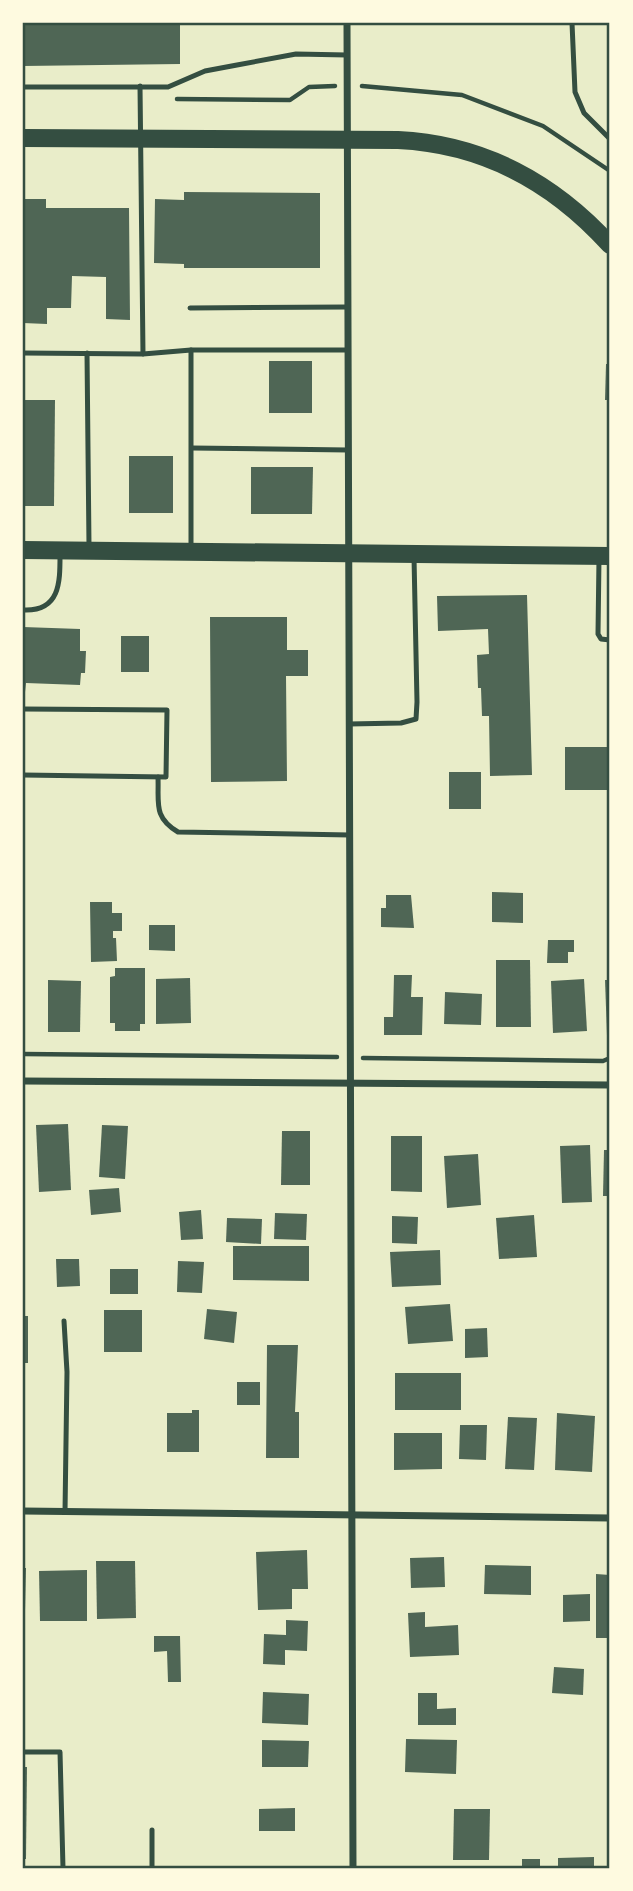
<svg xmlns="http://www.w3.org/2000/svg" width="633" height="1891" font-family="Karla,sans-serif">
<style>
.building{fill:#4f6655}
.lines{fill:none;stroke-linecap:round;stroke-linejoin:round}
.path{stroke:#344e41;stroke-width:4.5}
.service{stroke:#344e41;stroke-width:5}
.minor{stroke:#344e41;stroke-width:7}
.primary{stroke:#344e41;stroke-width:18}
.neatline{fill:none;stroke:#344e41;stroke-width:2.5}
</style>
<rect width="100%" height="100%" fill="#e9edc9"/>
<!-- building -->
<g class="building">
<path d="M23 23H180V64L23 66Z"/>
<path d="M184 192 320 193V268H184V264L154 263 155 199 184 200Z"/>
<path d="M23 199H46V208H129L130 320 106 319V277L72 276 71 308H47V324L23 323Z"/>
<rect x="269" y="361" width="43" height="52"/>
<path d="M606 364H610V400H605Z"/>
<path d="M23 400H55L54 506H23Z"/>
<rect x="129" y="456" width="44" height="57"/>
<path d="M251 467H313L312 514H251Z"/>
<path d="M527 595 532 775 490 776 489 716H482L481 688H478L477 655 489 654 488 629 438 631 437 596Z"/>
<path d="M210 617H287V650H308V676H286L287 781 211 782Z"/>
<path d="M23 627 80 629V651H86L85 673H81L80 685 26 683 25 692H23Z"/>
<rect x="121" y="636" width="28" height="36"/>
<rect x="565" y="747" width="45" height="43"/>
<rect x="449" y="772" width="32" height="37"/>
<path d="M492 892 523 893V923L492 922Z"/>
<path d="M386 895H411L414 928 381 927V908H386Z"/>
<path d="M90 902H112V913H122V931H113V938H116L117 961 91 962Z"/>
<path d="M149 925H175V951L149 950Z"/>
<path d="M548 940H574V952H568V963H547Z"/>
<path d="M496 960H530L531 1027H496Z"/>
<path d="M115 968H145V1024H140V1031H115V1023H110V977L115 976Z"/>
<path d="M394 975H412L411 997H423L422 1035H384V1017H393Z"/>
<path d="M190 978 191 1023 156 1024V979Z"/>
<path d="M584 979 587 1031 553 1033 551 981Z"/>
<path d="M48 980 81 981 80 1032H48Z"/>
<path d="M605 980H610V1035H607Z"/>
<path d="M445 992 482 994 481 1025 444 1024Z"/>
<path d="M68 1124 71 1190 39 1192 36 1125Z"/>
<path d="M102 1125 128 1126 125 1179 99 1177Z"/>
<path d="M282 1131H310V1185H281Z"/>
<path d="M391 1136H422V1192L391 1191Z"/>
<path d="M590 1145 592 1202 562 1203 560 1146Z"/>
<path d="M604 1150H610V1196H603Z"/>
<path d="M478 1154 481 1205 447 1208 444 1156Z"/>
<path d="M119 1188 121 1212 91 1215 89 1190Z"/>
<path d="M201 1210 203 1239 181 1240 179 1212Z"/>
<path d="M275 1213 307 1214 306 1240 274 1239Z"/>
<path d="M534 1215 537 1257 499 1259 496 1218Z"/>
<path d="M392 1216 418 1217 417 1244 392 1243Z"/>
<path d="M227 1218 262 1219 261 1244 226 1242Z"/>
<path d="M233 1246H309V1281L233 1280Z"/>
<path d="M440 1250 441 1285 392 1287 390 1252Z"/>
<path d="M56 1259H79L80 1286 57 1287Z"/>
<path d="M178 1261 204 1262 202 1293 177 1292Z"/>
<rect x="110" y="1269" width="28" height="25"/>
<path d="M450 1304 453 1341 408 1344 405 1307Z"/>
<path d="M207 1309 237 1312 234 1343 204 1339Z"/>
<rect x="104" y="1310" width="38" height="42"/>
<rect x="23" y="1316" width="5" height="47"/>
<path d="M487 1328 488 1357 465 1358V1329Z"/>
<path d="M267 1345H298L295 1412H299V1458H266Z"/>
<rect x="395" y="1373" width="66" height="37"/>
<rect x="237" y="1382" width="23" height="23"/>
<path d="M192 1410H199V1452H167V1413H192Z"/>
<path d="M557 1413 595 1416 592 1472 555 1470Z"/>
<path d="M508 1417 537 1418 534 1470 505 1469Z"/>
<path d="M460 1425H487L486 1460 459 1459Z"/>
<path d="M394 1433H442V1469L394 1470Z"/>
<path d="M307 1550 308 1589H292V1609L258 1610 256 1552Z"/>
<path d="M444 1557 445 1587 411 1588 410 1558Z"/>
<path d="M96 1561H135L136 1618 97 1619Z"/>
<path d="M485 1565 531 1566V1595L484 1594Z"/>
<path d="M23 1568H26L25 1610H23Z"/>
<path d="M87 1570V1621H40L39 1571Z"/>
<path d="M596 1574 610 1575V1638H596Z"/>
<path d="M590 1594V1621L563 1622V1595Z"/>
<path d="M425 1612V1627L458 1625 459 1655 410 1657 408 1613Z"/>
<path d="M286 1620 308 1621 307 1651 285 1650V1665L263 1664 264 1634 286 1635Z"/>
<path d="M154 1636H180L181 1682H168L167 1651 154 1652Z"/>
<path d="M554 1667 584 1669 583 1695 552 1693Z"/>
<path d="M263 1692 309 1694 308 1725 262 1723Z"/>
<path d="M418 1693H437V1709L456 1708V1725H418Z"/>
<path d="M406 1739 457 1740 456 1774 405 1772Z"/>
<path d="M262 1740 309 1741 308 1767H262Z"/>
<path d="M23 1767H27L26 1859H23Z"/>
<path d="M295 1808V1831H259V1809Z"/>
<path d="M454 1809H490L489 1860H453Z"/>
<path d="M594 1857V1868H558V1858Z"/>
<rect x="522" y="1859" width="18" height="9"/>
</g>
<g class="lines">
<!-- path -->
<g class="path">
<path d="M362 86 462 95 543 126 610 171"/>
<path d="M177 99 290 100 309 87 335 86"/>
<path d="M23 1054 337 1057"/>
<path d="M363 1058 603 1061 610 1058"/>
</g>
<!-- service -->
<g class="service">
<path d="M572 23 575 92 584 113 610 139"/>
<path d="M140 86 143 354"/>
<path d="M23 87H168L205 71 237 65 296 54 347 55"/>
<path d="M190 308 347 307"/>
<path d="M23 353 143 354 191 350H347"/>
<path d="M87 353 89 546"/>
<path d="M192 448 348 450"/>
<path d="M191 550V350"/>
<path d="M599 558 598 634 601 639 610 640"/>
<path d="M23 610C61 612 60 581 60 553"/>
<path d="M23 709 167 710 166 777 23 775"/>
<path d="M349 724 401 723 416 719 417 702 414 557"/>
<path d="M158 777C159 803 153 817 178 832L350 835"/>
<path d="M64 1321 67 1372 65 1512"/>
<path d="M23 1752H60L63 1868"/>
<path d="M152 1868V1830"/>
</g>
<!-- minor -->
<g class="minor">
<path d="M347 23 353 1868"/>
<path d="M23 1081 610 1085"/>
<path d="M23 1511 610 1518"/>
</g>
<!-- primary -->
<g class="primary">
<path d="M23 138 398 140C483 144 554 183 610 245"/>
<path d="M23 550 610 556"/>
</g>
</g>
<!-- border -->
<rect width="633" height="1891" fill="none" stroke="#fefae0" stroke-width="49"/>
<rect x="24" y="24" width="584" height="1843" class="neatline"/>
</svg>
